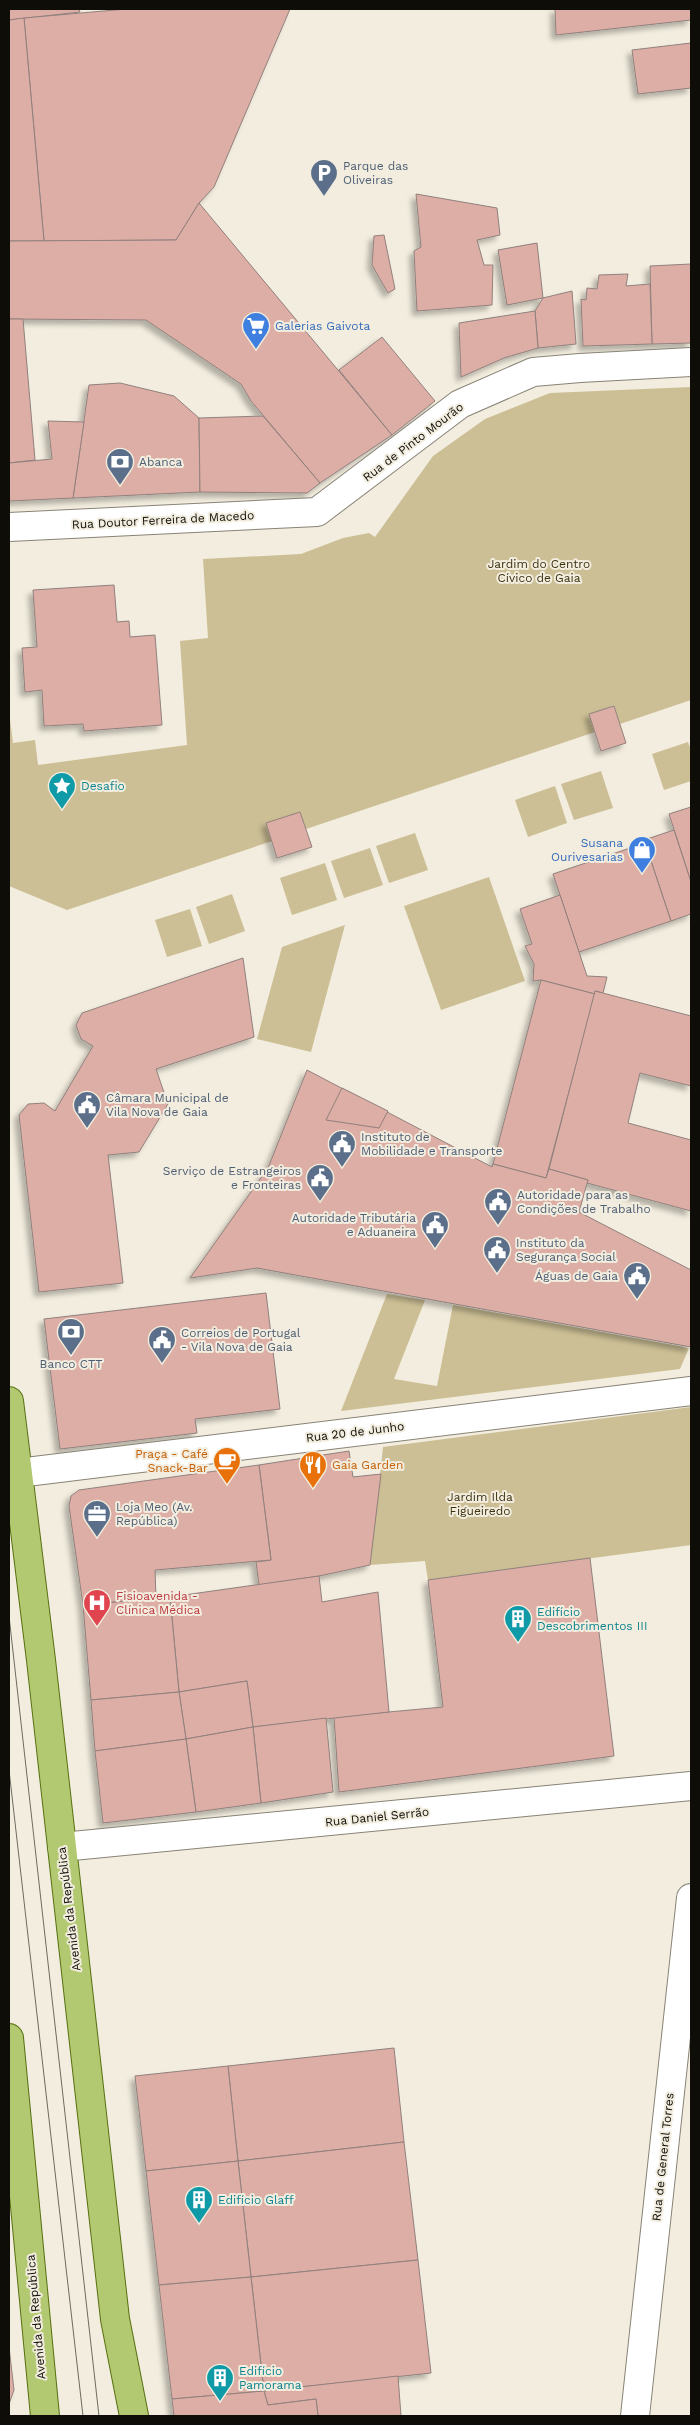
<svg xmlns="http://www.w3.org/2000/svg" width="700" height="2425" font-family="'Work Sans',sans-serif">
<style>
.green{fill:#ccbf95}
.building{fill:#ddaea5;stroke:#91807d;filter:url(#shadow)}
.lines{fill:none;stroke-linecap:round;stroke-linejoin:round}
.minor-casing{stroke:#888376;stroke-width:30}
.major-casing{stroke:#577010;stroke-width:30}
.minor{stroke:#fff;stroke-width:28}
.major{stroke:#b2c972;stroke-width:28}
.tram{stroke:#6d6a61;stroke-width:1}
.labels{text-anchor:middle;stroke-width:4;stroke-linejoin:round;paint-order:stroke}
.service-label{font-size:12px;fill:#4e5e75;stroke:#f2edde;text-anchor:start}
.shop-label{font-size:12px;fill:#366cbe;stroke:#f2edde;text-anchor:start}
.street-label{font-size:12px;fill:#0e0d08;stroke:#f2edde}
.park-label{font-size:12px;fill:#3c310f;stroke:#f2edde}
.culture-label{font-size:12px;fill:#0d838f;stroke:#f2edde;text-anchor:start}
.food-label{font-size:12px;fill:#c56008;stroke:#f2edde;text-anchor:end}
.health-label{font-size:12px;fill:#be3a42;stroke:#f2edde;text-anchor:start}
</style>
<defs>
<filter id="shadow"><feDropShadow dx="-4.5" dy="4.5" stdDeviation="2.5" flood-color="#0004"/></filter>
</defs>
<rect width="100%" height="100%" fill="#f2edde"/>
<!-- green -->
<g class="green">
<path d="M691 387V700L620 724 614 706 589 714 595 732 312 827 306 829 300 812 266 823 272 841 67 910 9 886V711L13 743 35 740 38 765 187 745 180 641 208 638 203 559 301 554 343 538 369 533 375 537 433 456 485 419 550 393Z"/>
<path d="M688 742 691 750V781L664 790 652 754Z"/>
<path d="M601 771 613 808 574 820 561 784Z"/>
<path d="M555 786 567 823 528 837 515 800Z"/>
<path d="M415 833 428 870 389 883 376 846Z"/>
<path d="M370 848 383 885 344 898 331 861Z"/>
<path d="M325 863 337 900 292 915 280 878Z"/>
<path d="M489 877 525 981 441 1010 404 906Z"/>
<path d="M232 894 245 931 209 944 196 907Z"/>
<path d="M190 909 202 946 167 957 155 920Z"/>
<path d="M345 925 311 1052 257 1039 282 947Z"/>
<path d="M387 1294 425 1300 394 1379 437 1386 453 1305 689 1348 680 1369 341 1411Z"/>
<path d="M691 1407V1545L428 1580 425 1561 370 1565 383 1447Z"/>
</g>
<!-- building -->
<g class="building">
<path d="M9 9H79L80 12 9 20Z"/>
<path d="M126 9H290L214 187 199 203 176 240 44 241 24 18Z"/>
<path d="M555 9H691V20L556 35Z"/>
<path d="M24 18 44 241H9V20Z"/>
<path d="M691 43V88L638 94 632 50Z"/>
<path d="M416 194 497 208 500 235 477 240 484 265H493L492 305 417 311 414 251 421 247Z"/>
<path d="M199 203 392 435 320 483 251 401 241 384 146 320 9 319V241L176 240Z"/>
<path d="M384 235 395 289 388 293 372 265 374 236Z"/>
<path d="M537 243 543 298 507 305 498 250Z"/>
<path d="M691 264V343L652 344 650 266Z"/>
<path d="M628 274 626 286 650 284 652 344 583 346 581 299 586 300 587 288 597 289 599 275Z"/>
<path d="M572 291 576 344 538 348 535 311 543 298Z"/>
<path d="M535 311 538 348 504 358 461 377 459 323Z"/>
<path d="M9 319H23L35 460 9 463Z"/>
<path d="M382 337 435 401 392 435 339 370Z"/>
<path d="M120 383 174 396 199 418 200 492 73 498 89 385Z"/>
<path d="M263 416 320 483 307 493 200 492 199 418Z"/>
<path d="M48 421 84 422 73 498 9 501V463L52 459Z"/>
<path d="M114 585 117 622 129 621 130 637 155 635 162 725 84 731 83 724 44 726 42 690 25 692 22 648 37 647 33 590Z"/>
<path d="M614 706 626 743 601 751 589 714Z"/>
<path d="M691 807V882L669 814Z"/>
<path d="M300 812 312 847 277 858 266 823Z"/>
<path d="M674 830 691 882V914L671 921 644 840Z"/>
<path d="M645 843 671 921 579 952 553 874Z"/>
<path d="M560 895 587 976 607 977 603 993 595 991V994L541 980 533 981 534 964 525 946 532 944 520 909Z"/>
<path d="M243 958 254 1037 156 1069 168 1104 139 1152 108 1155 123 1283 39 1292 19 1115 28 1104 44 1103 55 1111 93 1046 81 1039 76 1025 82 1013Z"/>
<path d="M541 980 595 994 546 1178 493 1164Z"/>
<path d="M595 991 691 1016V1086L640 1073 628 1123 691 1140V1211L587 1183 588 1180 549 1169Z"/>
<path d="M307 1070 492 1167 493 1164 546 1178 549 1169 588 1180 579 1212 691 1270V1347L257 1268 190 1278 268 1168Z"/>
<path d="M342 1088 388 1111 379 1128 326 1120Z"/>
<path d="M266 1293 280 1409 195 1419 197 1433 60 1449 44 1319Z"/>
<path d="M349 1451 353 1477 381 1474 370 1565 319 1576 259 1585 256 1562 271 1560 259 1465Z"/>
<path d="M259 1465 271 1560 155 1570 156 1598 83 1605 69 1506 71 1496 79 1490Z"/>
<path d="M590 1558 614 1756 339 1792 334 1717 443 1707 428 1580Z"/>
<path d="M319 1576 322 1602 378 1592 389 1712 253 1727 247 1681 179 1692 170 1597Z"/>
<path d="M170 1597 179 1692 91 1700 83 1605Z"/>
<path d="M247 1681 253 1727 186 1739 179 1692Z"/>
<path d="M179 1692 186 1739 95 1751 91 1700Z"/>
<path d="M326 1718 333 1792 261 1803 253 1727Z"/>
<path d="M253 1727 261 1803 196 1812 186 1739Z"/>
<path d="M186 1739 196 1812 103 1823 95 1751Z"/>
<path d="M394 2048 404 2142 238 2161 228 2066Z"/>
<path d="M228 2066 238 2161 146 2171 135 2076Z"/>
<path d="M404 2142 418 2260 251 2277 238 2161Z"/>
<path d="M238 2161 251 2277 159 2285 146 2171Z"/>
<path d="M418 2260 431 2373 264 2391 251 2277Z"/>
<path d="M251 2277 264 2391 172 2399 159 2285Z"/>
<path d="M9 2347 14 2390 9 2404Z"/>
<path d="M398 2376 401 2416H318L316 2399 268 2405 264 2391Z"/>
<path d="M264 2391 268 2405 316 2399 318 2416H174L172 2399Z"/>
</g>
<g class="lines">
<defs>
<g id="minor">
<path d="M9 527 317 512 460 404 533 372 580 368 691 362"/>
<path d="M18 1473 691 1391"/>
<path d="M62 1847 691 1786"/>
<path d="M635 2416 691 1898"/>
</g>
<g id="major">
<path d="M9 1401 41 1660 115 2319 134 2416"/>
<path d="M9 2038 45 2416"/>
</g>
</defs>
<!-- minor casing -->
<use href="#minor" class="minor-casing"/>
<!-- major casing -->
<use href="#major" class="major-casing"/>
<!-- minor -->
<use href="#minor" class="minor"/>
<!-- major -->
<use href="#major" class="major"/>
<!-- tram -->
<g class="tram">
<path d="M9 1616 99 2416"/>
<path d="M9 1770 83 2416"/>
</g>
</g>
<!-- icons -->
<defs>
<symbol id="parking-pin" viewBox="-11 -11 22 30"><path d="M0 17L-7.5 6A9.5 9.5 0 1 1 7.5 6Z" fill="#5c6f8a" stroke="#f2edde"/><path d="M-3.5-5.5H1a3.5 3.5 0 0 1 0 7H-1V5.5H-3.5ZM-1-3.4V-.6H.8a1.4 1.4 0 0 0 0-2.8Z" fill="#fff"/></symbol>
<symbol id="supermarket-pin" viewBox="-11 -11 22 30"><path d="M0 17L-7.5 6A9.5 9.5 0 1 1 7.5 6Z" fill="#3f7fe0" stroke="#f2edde"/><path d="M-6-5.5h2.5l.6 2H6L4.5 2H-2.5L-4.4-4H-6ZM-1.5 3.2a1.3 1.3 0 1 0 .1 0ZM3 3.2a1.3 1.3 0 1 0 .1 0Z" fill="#fff"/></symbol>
<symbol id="bank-pin" viewBox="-11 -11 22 30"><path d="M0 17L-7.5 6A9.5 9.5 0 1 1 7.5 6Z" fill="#5c6f8a" stroke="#f2edde"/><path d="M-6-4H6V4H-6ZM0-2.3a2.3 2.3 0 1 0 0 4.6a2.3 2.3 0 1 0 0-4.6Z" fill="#fff"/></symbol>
<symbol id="sight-pin" viewBox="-11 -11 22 30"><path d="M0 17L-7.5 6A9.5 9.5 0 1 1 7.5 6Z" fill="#0f9aa8" stroke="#f2edde"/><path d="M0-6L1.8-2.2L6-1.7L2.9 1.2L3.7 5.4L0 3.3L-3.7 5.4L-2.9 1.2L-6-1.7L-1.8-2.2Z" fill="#fff"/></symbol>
<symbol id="shop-pin" viewBox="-11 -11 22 30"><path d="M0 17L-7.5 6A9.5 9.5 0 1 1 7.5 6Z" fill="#3f7fe0" stroke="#f2edde"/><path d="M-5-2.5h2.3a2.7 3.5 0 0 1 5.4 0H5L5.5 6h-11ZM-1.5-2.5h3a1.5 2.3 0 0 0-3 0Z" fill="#fff"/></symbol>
<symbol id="civic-pin" viewBox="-11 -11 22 30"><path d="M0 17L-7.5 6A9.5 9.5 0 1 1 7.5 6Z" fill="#5c6f8a" stroke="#f2edde"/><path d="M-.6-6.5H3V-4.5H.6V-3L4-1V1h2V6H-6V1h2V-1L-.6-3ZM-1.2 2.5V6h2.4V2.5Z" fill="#fff"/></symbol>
<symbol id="cafe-pin" viewBox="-11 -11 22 30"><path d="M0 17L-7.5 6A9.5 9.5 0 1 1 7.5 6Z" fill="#e8710a" stroke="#f2edde"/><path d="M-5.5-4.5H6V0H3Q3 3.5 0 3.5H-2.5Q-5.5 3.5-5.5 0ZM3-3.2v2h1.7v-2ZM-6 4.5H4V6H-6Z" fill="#fff"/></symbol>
<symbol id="restaurant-pin" viewBox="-11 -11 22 30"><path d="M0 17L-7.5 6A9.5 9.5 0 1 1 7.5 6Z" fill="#e8710a" stroke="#f2edde"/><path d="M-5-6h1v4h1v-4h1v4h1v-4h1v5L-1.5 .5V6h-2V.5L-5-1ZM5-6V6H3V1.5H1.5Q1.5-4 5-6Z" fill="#fff"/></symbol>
<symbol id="office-pin" viewBox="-11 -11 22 30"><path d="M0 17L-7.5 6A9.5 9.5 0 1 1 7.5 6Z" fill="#5c6f8a" stroke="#f2edde"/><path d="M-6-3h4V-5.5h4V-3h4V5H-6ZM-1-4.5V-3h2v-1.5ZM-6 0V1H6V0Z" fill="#fff"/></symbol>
<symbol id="hospital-pin" viewBox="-11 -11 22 30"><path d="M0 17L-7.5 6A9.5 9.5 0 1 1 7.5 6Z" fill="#e0444e" stroke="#f2edde"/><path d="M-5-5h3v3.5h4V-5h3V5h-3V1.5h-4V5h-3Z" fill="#fff"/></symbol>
<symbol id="building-pin" viewBox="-11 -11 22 30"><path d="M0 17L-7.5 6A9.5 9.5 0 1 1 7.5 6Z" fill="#0f9aa8" stroke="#f2edde"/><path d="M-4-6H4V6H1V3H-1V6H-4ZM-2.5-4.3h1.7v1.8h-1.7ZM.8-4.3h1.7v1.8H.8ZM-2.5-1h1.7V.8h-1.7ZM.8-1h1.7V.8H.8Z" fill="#fff"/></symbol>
</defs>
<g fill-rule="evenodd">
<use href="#parking-pin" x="308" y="157" width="32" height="43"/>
<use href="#supermarket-pin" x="240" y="310" width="32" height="43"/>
<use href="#bank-pin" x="104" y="446" width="32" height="43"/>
<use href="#sight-pin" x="46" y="770" width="32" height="43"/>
<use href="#shop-pin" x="626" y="834" width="32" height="43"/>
<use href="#civic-pin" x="71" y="1089" width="32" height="43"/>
<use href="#civic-pin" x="326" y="1128" width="32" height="43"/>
<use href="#civic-pin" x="304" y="1162" width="32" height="43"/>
<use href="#civic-pin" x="482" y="1186" width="32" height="43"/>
<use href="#civic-pin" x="419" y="1209" width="32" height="43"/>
<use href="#civic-pin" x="481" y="1234" width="32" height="43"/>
<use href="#civic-pin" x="621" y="1260" width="32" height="43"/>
<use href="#bank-pin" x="55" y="1316" width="32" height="43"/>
<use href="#civic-pin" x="146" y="1324" width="32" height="43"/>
<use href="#cafe-pin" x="211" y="1445" width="32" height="43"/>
<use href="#restaurant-pin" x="297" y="1449" width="32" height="43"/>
<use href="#office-pin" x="81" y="1498" width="32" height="43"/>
<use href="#hospital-pin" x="81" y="1587" width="32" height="43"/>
<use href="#building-pin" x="502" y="1603" width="32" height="43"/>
<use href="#building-pin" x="183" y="2184" width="32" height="43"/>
<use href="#building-pin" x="204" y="2362" width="32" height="43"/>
</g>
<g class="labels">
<!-- service labels -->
<g class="service-label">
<text x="343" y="170">Parque das<tspan x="343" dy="14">Oliveiras</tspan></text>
<text x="139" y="466">Abanca</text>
<text x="106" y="1102">Câmara Municipal de<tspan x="106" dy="14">Vila Nova de Gaia</tspan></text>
<text x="361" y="1141">Instituto de<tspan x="361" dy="14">Mobilidade e Transporte</tspan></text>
<text x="301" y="1175" text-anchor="end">Serviço de Estrangeiros<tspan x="301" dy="14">e Fronteiras</tspan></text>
<text x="517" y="1199">Autoridade para as<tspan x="517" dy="14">Condições de Trabalho</tspan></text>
<text x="416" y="1222" text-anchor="end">Autoridade Tributária<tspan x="416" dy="14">e Aduaneira</tspan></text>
<text x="516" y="1247">Instituto da<tspan x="516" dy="14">Segurança Social</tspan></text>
<text x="618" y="1280" text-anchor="end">Águas de Gaia</text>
<text x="181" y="1337">Correios de Portugal<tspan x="181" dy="14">- Vila Nova de Gaia</tspan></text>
<text x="71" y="1368" text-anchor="middle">Banco CTT</text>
<text x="116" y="1511">Loja Meo (Av.<tspan x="116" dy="14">República)</tspan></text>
</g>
<!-- shop labels -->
<g class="shop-label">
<text x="275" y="330">Galerias Gaivota</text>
<text x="623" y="847" text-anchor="end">Susana<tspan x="623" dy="14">Ourivesarias</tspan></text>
</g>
<!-- street labels -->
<g class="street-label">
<text transform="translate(413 442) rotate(-37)" y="4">Rua de Pinto Mourão</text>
<text transform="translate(163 520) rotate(-3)" y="4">Rua Doutor Ferreira de Macedo</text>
<text transform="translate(355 1432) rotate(-7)" y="4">Rua 20 de Junho</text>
<text transform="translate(377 1817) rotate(-6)" y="4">Rua Daniel Serrão</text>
<text transform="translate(69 1909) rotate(-97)" y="4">Avenida da República</text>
<text transform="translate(663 2157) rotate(-84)" y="4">Rua de General Torres</text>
<text transform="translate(36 2317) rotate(-95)" y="4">Avenida da República</text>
</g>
<!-- park labels -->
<g class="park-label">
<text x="539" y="568">Jardim do Centro<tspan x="539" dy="14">Cívico de Gaia</tspan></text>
<text x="480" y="1501">Jardim Ilda<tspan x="480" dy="14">Figueiredo</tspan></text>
</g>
<!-- culture labels -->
<g class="culture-label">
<text x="81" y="790">Desafio</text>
<text x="537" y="1616">Edifício<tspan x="537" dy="14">Descobrimentos III</tspan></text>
<text x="218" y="2204">Edifício Glaff</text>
<text x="239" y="2375">Edifício<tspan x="239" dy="14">Pamorama</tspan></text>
</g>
<!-- food labels -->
<g class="food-label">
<text x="208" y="1458">Praça - Café<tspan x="208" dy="14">Snack-Bar</tspan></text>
<text x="332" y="1469" text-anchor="start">Gaia Garden</text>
</g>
<!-- health labels -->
<g class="health-label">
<text x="116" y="1600">Fisioavenida -<tspan x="116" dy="14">Clínica Médica</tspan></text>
</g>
</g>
<!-- border -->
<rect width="700" height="2425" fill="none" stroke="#0e0d08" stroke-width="20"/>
</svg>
